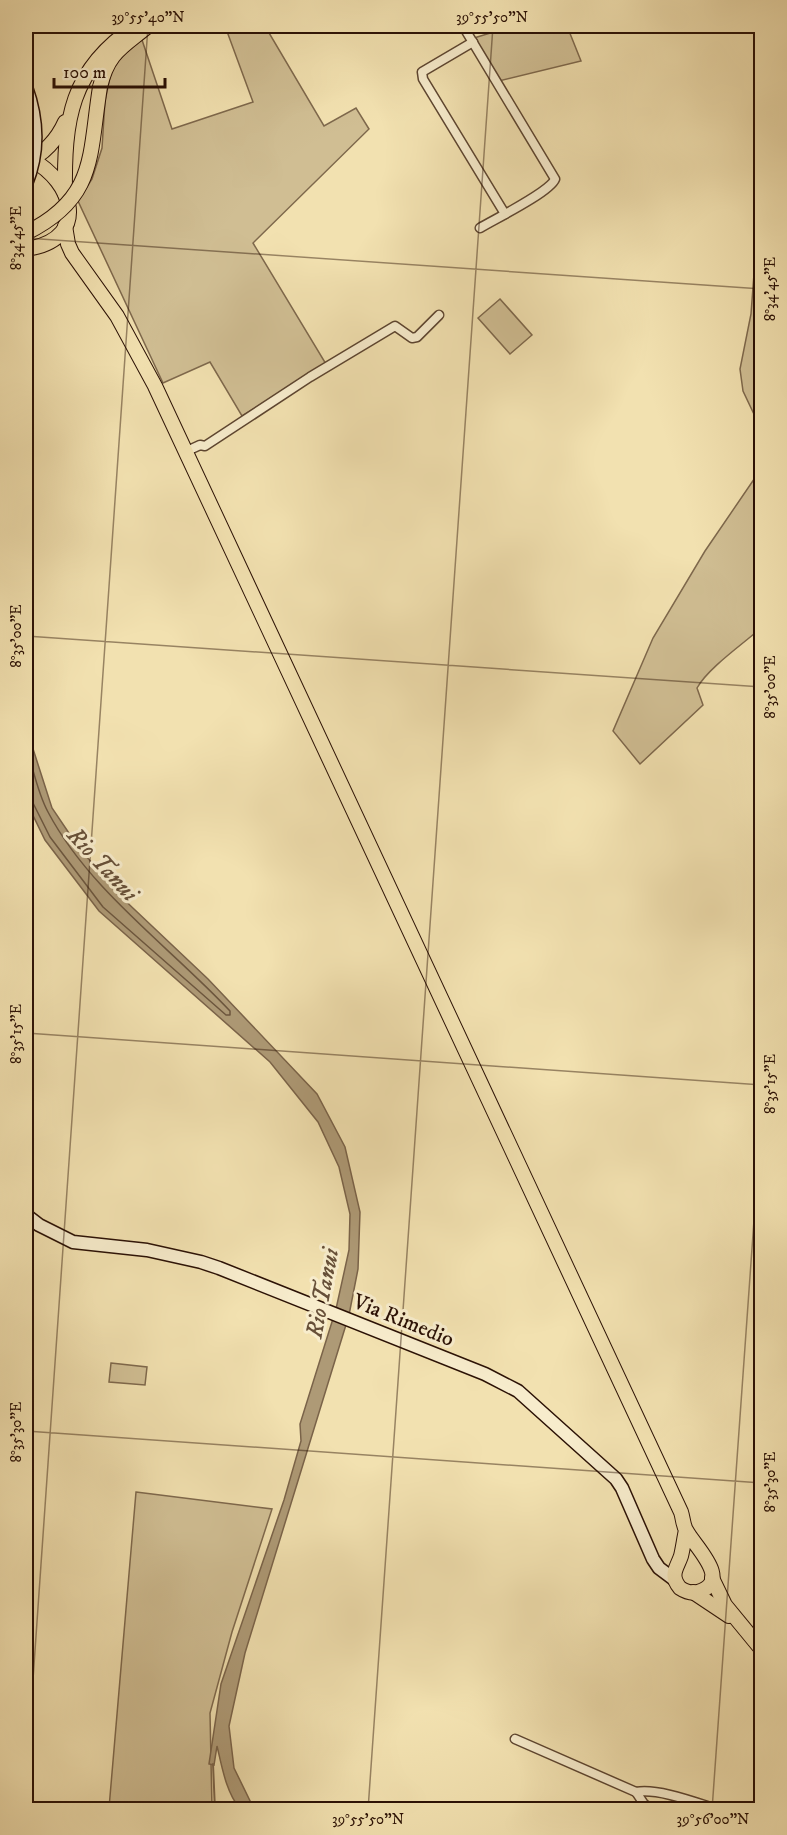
<svg xmlns="http://www.w3.org/2000/svg" width="787" height="1835" font-family="'IM FELL DW Pica',serif">
<style>
.green{fill:#d0be93;stroke:#7e684c;stroke-width:1.5}
.water{fill:#ae9a76;stroke:#7a6349;stroke-width:1.5}
.lines{fill:none;stroke-linecap:round;stroke-linejoin:round}
.shore{stroke:#6c563e;stroke-width:1.5}
.stream{stroke:#7a6349;stroke-width:2}
.street-casing{stroke:#5d4530;stroke-width:11}
.secondary-casing{stroke:#2b1105;stroke-width:15}
.primary-casing{stroke:#2b1105;stroke-width:16}
.street{stroke:#f7eccc;stroke-width:8}
.secondary{stroke:#f7eccc;stroke-width:12}
.primary{stroke:#f2e1b0;stroke-width:14}
.secondary-bridge-casing{stroke:#2b1105;stroke-width:15;stroke-linecap:butt}
.primary-bridge-casing{stroke:#2b1105;stroke-width:16;stroke-linecap:butt}
.secondary-bridge{stroke:#f7eccc;stroke-width:12}
.primary-bridge{stroke:#f2e1b0;stroke-width:14}
.ticks{fill:none;stroke:#2b1105;stroke-width:1.5;stroke-opacity:0.45}
.labels{text-anchor:middle;stroke-width:6;stroke-linejoin:round;paint-order:stroke}
.street-label{font-size:22px;fill:#2b1105;stroke:#f7eccc}
.water-label{font-size:24px;font-style:italic;fill:#664f38;stroke:#f7eccc}
.neatline{fill:none;stroke:#2b1105;stroke-width:2}
.ticks-label{font-size:15px;text-anchor:middle;fill:#2b1105}
</style>
<rect width="100%" height="100%" fill="#f2e1b0"/>
<filter id="stains"><feTurbulence type="fractalNoise" baseFrequency=".00333" numOctaves="4"/><feColorMatrix values="0 0 0 0 .2 0 0 0 0 .09 0 0 0 0 .02 0 0 0 .5 -.17"/></filter>
<radialGradient id="worn" r=".72"><stop offset=".6" stop-color="#630" stop-opacity="0"/><stop offset="1" stop-color="#630" stop-opacity=".3"/></radialGradient>
<!-- green -->
<g class="green">
<path d="M225 26H265L324 126 356 108 369 129 253 243 326 364 242 416 210 362 163 383 78 201 92 179 102 148 105 101 113 63 140 34 172 129 253 102Z"/>
<path d="M513 26H567L581 61 499 81 474 38Z"/>
<path d="M761 272H762L761 429 743 391 740 369 751 314 754 274Z"/>
<path d="M500 299 532 335 510 354 478 318Z"/>
<path d="M761 469V628C743 644 708 668 697 688L703 705 640 764 613 731 653 638 705 551Z"/>
<path d="M111 1363 147 1367 145 1385 109 1382Z"/>
<path d="M136 1492 272 1509 232 1632 210 1713 212 1809 109 1808Z"/>
</g>
<!-- water -->
<path class="water" d="M26 727 52 808 77 845 116 892 208 979 317 1094 345 1147 360 1212 358 1269 349 1315 245 1653 229 1726 234 1768 254 1809H240C226 1792 222 1767 217 1746L214 1765 209 1764 221 1684 284 1500 301 1441 300 1424 336 1309 349 1250 350 1214 339 1167 318 1122 270 1062 99 911 45 840 26 801Z"/>
<g class="lines">
<!-- shore -->
<path class="shore" d="M26 746C33 767 37 792 48 812 89 890 170 947 230 1011V1015H226L103 907 50 837 33 803 26 800"/>
<!-- stream -->
<path class="stream" d="M213 1764 215 1810"/>
<defs>
<g id="street">
<path d="M463 26 555 179C550 192 495 219 480 228"/>
<path d="M473 42 422 72 423 79 505 214"/>
<path d="M187 451 200 445 205 446 310 377 395 326 412 338 417 337 439 315"/>
<path d="M515 1739 636 1792 644 1804 652 1810"/>
<path d="M636 1792C659 1788 697 1803 720 1810"/>
</g>
<g id="secondary">
<path d="M26 127 32 160"/>
<path d="M26 1215 39 1225 73 1242 147 1250 201 1262 219 1268 485 1374 518 1391 616 1479 622 1488 653 1559 659 1568 675 1580"/>
</g>
<g id="primary">
<path d="M100 87C108 52 123 47 148 26"/>
<path d="M26 161C43 156 58 138 65 122"/>
<path d="M65 194C64 120 70 69 136 26"/>
<path d="M65 226 68 244 72 253 117 316 155 386 681 1512C683 1518 683 1525 686 1530 693 1545 734 1581 698 1592 691 1594 686 1592 680 1588 669 1575 677 1568 681 1556 683 1548 684 1539 686 1530"/>
<path d="M32 248C89 236 73 182 32 160"/>
<path d="M712 1578 725 1605 762 1650"/>
<path d="M693 1592 729 1616"/>
</g>
</defs>
<!-- street casing -->
<use href="#street" class="street-casing"/>
<!-- secondary casing -->
<use href="#secondary" class="secondary-casing"/>
<!-- primary casing -->
<use href="#primary" class="primary-casing"/>
<!-- street -->
<use href="#street" class="street"/>
<!-- secondary -->
<use href="#secondary" class="secondary"/>
<!-- primary -->
<use href="#primary" class="primary"/>
<defs>
<path id="secondary-bridge" d="M26 87C38 120 39 152 26 184"/>
<path id="primary-bridge" d="M26 233C97 198 89 155 100 87"/>
</defs>
<!-- secondary-bridge casing -->
<use href="#secondary-bridge" class="secondary-bridge-casing"/>
<!-- primary-bridge casing -->
<use href="#primary-bridge" class="primary-bridge-casing"/>
<!-- secondary-bridge -->
<use href="#secondary-bridge" class="secondary-bridge"/>
<!-- primary-bridge -->
<use href="#primary-bridge" class="primary-bridge"/>
</g>
<!-- ticks -->
<path class="ticks" d="M26 238 762 289M26 636 762 687M26 1033 762 1085M26 1431 762 1483M26 1780 148 26M368 1810 493 26M712 1810 762 1108"/>
<g class="labels">
<!-- street labels -->
<g class="street-label">
<text transform="translate(404 1319) rotate(22)" y="8">Via Rimedio</text>
</g>
<!-- water labels -->
<g class="water-label">
<text transform="translate(103 864) rotate(47)" y="8">Rio Tanui</text>
<text transform="translate(322 1293) rotate(-79)" y="8">Rio Tanui</text>
</g>
</g>
<!-- margin -->
<rect width="787" height="1835" fill="none" stroke="#f2e1b0" stroke-width="66"/>
<!-- scale -->
<path d="M54 78v9h111v-9" fill="none" stroke="#2b1105" stroke-width="3"/>
<text x="63" y="78" font-size="18" fill="#2b1105" stroke="#f7eccc" stroke-width="4.5" paint-order="stroke">100 m</text>
<rect x="33" y="33" width="721" height="1769" class="neatline"/>
<g class="ticks-label">
<text x="148" y="22">39°55'40"N</text>
<text x="492" y="22">39°55'50"N</text>
<text transform="translate(16 238) rotate(-90)" y="5">8°34'45"E</text>
<text transform="translate(770 289) rotate(-90)" y="5">8°34'45"E</text>
<text transform="translate(16 636) rotate(-90)" y="5">8°35'00"E</text>
<text transform="translate(770 687) rotate(-90)" y="5">8°35'00"E</text>
<text transform="translate(16 1034) rotate(-90)" y="5">8°35'15"E</text>
<text transform="translate(770 1084) rotate(-90)" y="5">8°35'15"E</text>
<text transform="translate(16 1432) rotate(-90)" y="5">8°35'30"E</text>
<text transform="translate(770 1482) rotate(-90)" y="5">8°35'30"E</text>
<text x="368" y="1824">39°55'50"N</text>
<text x="713" y="1824">39°56'00"N</text>
</g>
<rect width="100%" height="100%" filter="url(#stains)"/>
<rect width="100%" height="100%" fill="url(#worn)"/>
</svg>
